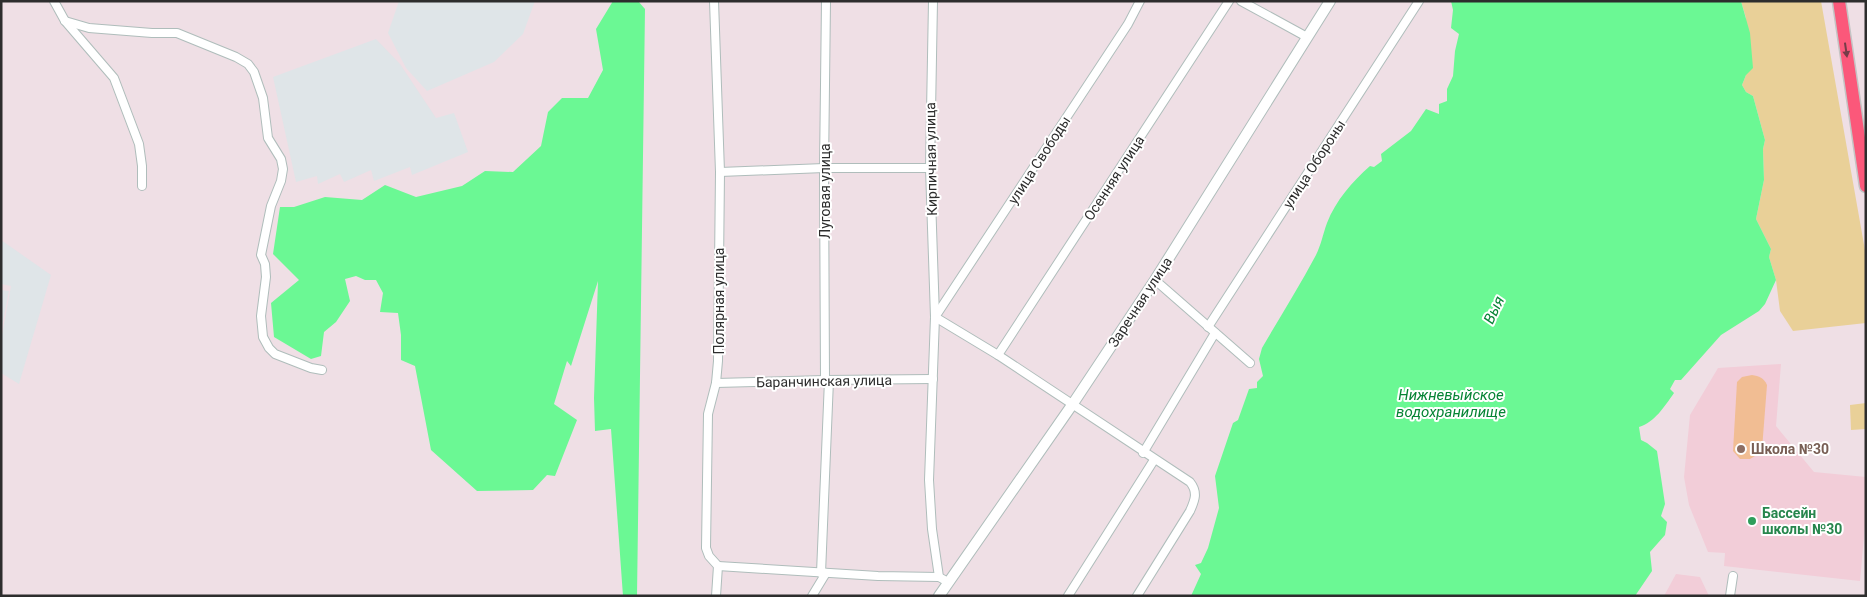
<svg xmlns="http://www.w3.org/2000/svg" width="1867" height="597" font-family="Roboto,sans-serif">
<style>
.industrial{fill:#dfe5e8}
.education{fill:#f2cdd8}
.green{fill:#e9d098}
.pitch{fill:#f1bd93}
.water{fill:#6bf894}
.lines{fill:none;stroke-linecap:round;stroke-linejoin:round}
.minor-casing{stroke:#afbdbb;stroke-width:10}
.tertiary-casing{stroke:#afbdbb;stroke-width:12}
.primary-casing{stroke:#c4c4c4;stroke-width:15}
.minor{stroke:#fff;stroke-width:8}
.tertiary{stroke:#fff;stroke-width:10}
.primary{stroke:#fb587a;stroke-width:12}
.oneway{fill:#753c48}
.education-dot{fill:#8d6e63;stroke:#fff;stroke-width:2}
.leisure-dot{fill:#2e9e5b;stroke:#fff;stroke-width:2}
.labels{text-anchor:middle;stroke-width:4;stroke-linejoin:round;paint-order:stroke}
.street-label{font-size:14px;fill:#2d2d2d;stroke:#fff}
.education-label{font-size:14px;font-weight:bold;fill:#785e54;stroke:#fff;text-anchor:start}
.leisure-label{font-size:14px;font-weight:bold;fill:#27864d;stroke:#fff;text-anchor:start}
.water-label{font-size:15px;font-style:italic;fill:#068435;stroke:#fff}
</style>
<rect width="100%" height="100%" fill="#efdfe5"/>
<!-- industrial -->
<g class="industrial">
<path d="M399 1H535L523 34 494 62 427 91 406 68 388 33Z"/>
<path d="M376 39 400 64 436 118 454 113 468 152 412 175 410 167 374 181 371 170 344 182 340 174 318 184 317 176 296 182 273 77Z"/>
<path d="M1 240 51 275 19 384 1 373V340L11 286 1 284Z"/>
<path d="M1 290 9 291 1 332Z"/>
</g>
<!-- education -->
<g class="education">
<path d="M1781 364 1776 426 1814 472 1866 477V514L1860 581 1724 566 1725 553 1708 552 1689 505 1684 477 1690 415 1718 368Z"/>
<path d="M1676 574 1700 577 1709 596H1664Z"/>
</g>
<!-- green -->
<g class="green">
<path d="M1741 1H1821L1866 256V323L1793 331 1780 311 1776 280 1769 257 1771 249 1756 219 1764 180 1763 149 1765 140 1753 96 1746 92 1742 85 1746 75V18Z"/>
<path d="M1866 403V429L1851 430 1850 405Z"/>
</g>
<!-- pitch -->
<path class="pitch" d="M1752 375C1759 376 1764 378 1767 385L1762 449 1760 453 1750 459H1740L1733 451 1737 382 1742 377Z"/>
<!-- water -->
<g class="water">
<path d="M613 1H638L645 9 637 596H623L611 429 595 431 594 398 598 281 571 366 567 361 554 404 577 420 555 476 547 475 533 490 477 491 431 450 415 366 401 360V335L398 313 380 312 383 293 376 280H365L356 276 345 279 350 301 336 322 324 332 321 356 311 359 274 337 271 303 299 280 273 254 280 207H294L325 197 362 200 385 185 416 197 462 186 485 171 513 172 541 146 548 112 562 98H588L603 70 596 29Z"/>
<path d="M1451 1H1741L1750 33 1753 68 1746 75 1742 85 1746 92 1753 96 1765 140 1763 149 1764 180 1756 219 1771 249 1769 257 1776 280 1765 304 1759 311 1721 335 1681 380H1675L1670 389 1674 393C1664 407 1655 422 1639 427L1641 440 1647 443 1657 451 1665 504 1661 516 1667 522 1665 535 1650 552 1652 571 1635 596H1191L1201 574 1195 565 1201 563 1208 548 1219 508 1215 476 1233 423 1238 420 1249 389 1257 388V382L1263 376 1259 359 1262 348C1280 317 1299 287 1316 255 1321 245 1323 234 1327 223 1336 200 1352 182 1370 166L1374 167 1382 161 1381 154 1411 131 1426 109 1439 114V104L1447 101V89L1453 76 1455 51 1459 34 1451 28 1453 10Z"/>
</g>
<g class="lines">
<defs>
<g id="minor">
<path d="M54 1 65 21 114 78 139 144 142 166V186"/>
<path d="M714 1 720 172 718 361 716 383 708 414 706 548 709 556 718 566 716 596"/>
<path d="M933 1 930 168 935 317 929 480 932 529 939 577 948 582"/>
<path d="M1241 1 1307 37"/>
<path d="M65 21 89 28 152 33H177L236 57 248 64 254 72 263 98 268 138 281 159 283 169 281 181 271 206 261 255 265 264 266 277 261 316 263 337 269 348 275 354 311 368 322 370"/>
<path d="M720 172 824 168H930"/>
<path d="M1155 280 1250 363"/>
<path d="M1208 327 1419 1"/>
<path d="M998 355 1229 1"/>
<path d="M825 380 824 168 826 1"/>
<path d="M716 383 825 380 933 379"/>
<path d="M1143 453 1215 333"/>
<path d="M718 566 878 576 939 577"/>
<path d="M821 573 829 380"/>
<path d="M812 596 826 573"/>
<path d="M1068 596 1154 460"/>
<path d="M1137 596 1190 511C1195 500 1198 492 1190 482L998 355 935 317 1128 24 1140 1"/>
<path d="M1730 596 1733 576"/>
</g>
<path id="tertiary" d="M939 596 1072 405 1155 280 1330 1"/>
<path id="primary" d="M1839 1 1866 186"/>
</defs>
<!-- minor casing -->
<use href="#minor" class="minor-casing"/>
<!-- tertiary casing -->
<use href="#tertiary" class="tertiary-casing"/>
<!-- primary casing -->
<use href="#primary" class="primary-casing"/>
<!-- minor -->
<use href="#minor" class="minor"/>
<!-- tertiary -->
<use href="#tertiary" class="tertiary"/>
<!-- primary -->
<use href="#primary" class="primary"/>
</g>
<!-- one-way arrows -->
<defs><path id="oneway-solid" d="M-6-.8H1V-3.2L6.5 0L1 3.2V.8H-6Z" transform="scale(1.25)"/></defs>
<use class="oneway" href="#oneway-solid" transform="translate(1846 50) rotate(82)"/>
<!-- markers -->
<circle class="education-dot" cx="1741" cy="449" r="5"/>
<circle class="leisure-dot" cx="1752" cy="521" r="5"/>
<g class="labels">
<!-- street labels -->
<g class="street-label">
<text transform="translate(931 159) rotate(-91)" y="5">Кирпичная улица</text>
<text transform="translate(1039 160) rotate(-57)" y="5">улица Свободы</text>
<text transform="translate(1314 164) rotate(-57)" y="5">улица Обороны</text>
<text transform="translate(1114 178) rotate(-57)" y="5">Осенняя улица</text>
<text transform="translate(825 191) rotate(-90)" y="5">Луговая улица</text>
<text transform="translate(719 301) rotate(-90)" y="5">Полярная улица</text>
<text transform="translate(1140 302) rotate(-57)" y="5">Заречная улица</text>
<text transform="translate(824 381) rotate(-1)" y="5">Баранчинская улица</text>
</g>
<!-- education labels -->
<g class="education-label">
<text x="1751" y="454">Школа №30</text>
</g>
<!-- leisure labels -->
<g class="leisure-label">
<text x="1762" y="518">Бассейн<tspan x="1762" dy="16">школы №30</tspan></text>
</g>
<!-- water labels -->
<g class="water-label">
<text transform="translate(1494 310) rotate(-65)" y="5">Выя</text>
<text x="1451" y="400">Нижневыйское<tspan x="1451" dy="17">водохранилище</tspan></text>
</g>
</g>
<!-- border -->
<rect width="1867" height="597" fill="none" stroke="#2d2d2d" stroke-width="5"/>
</svg>
